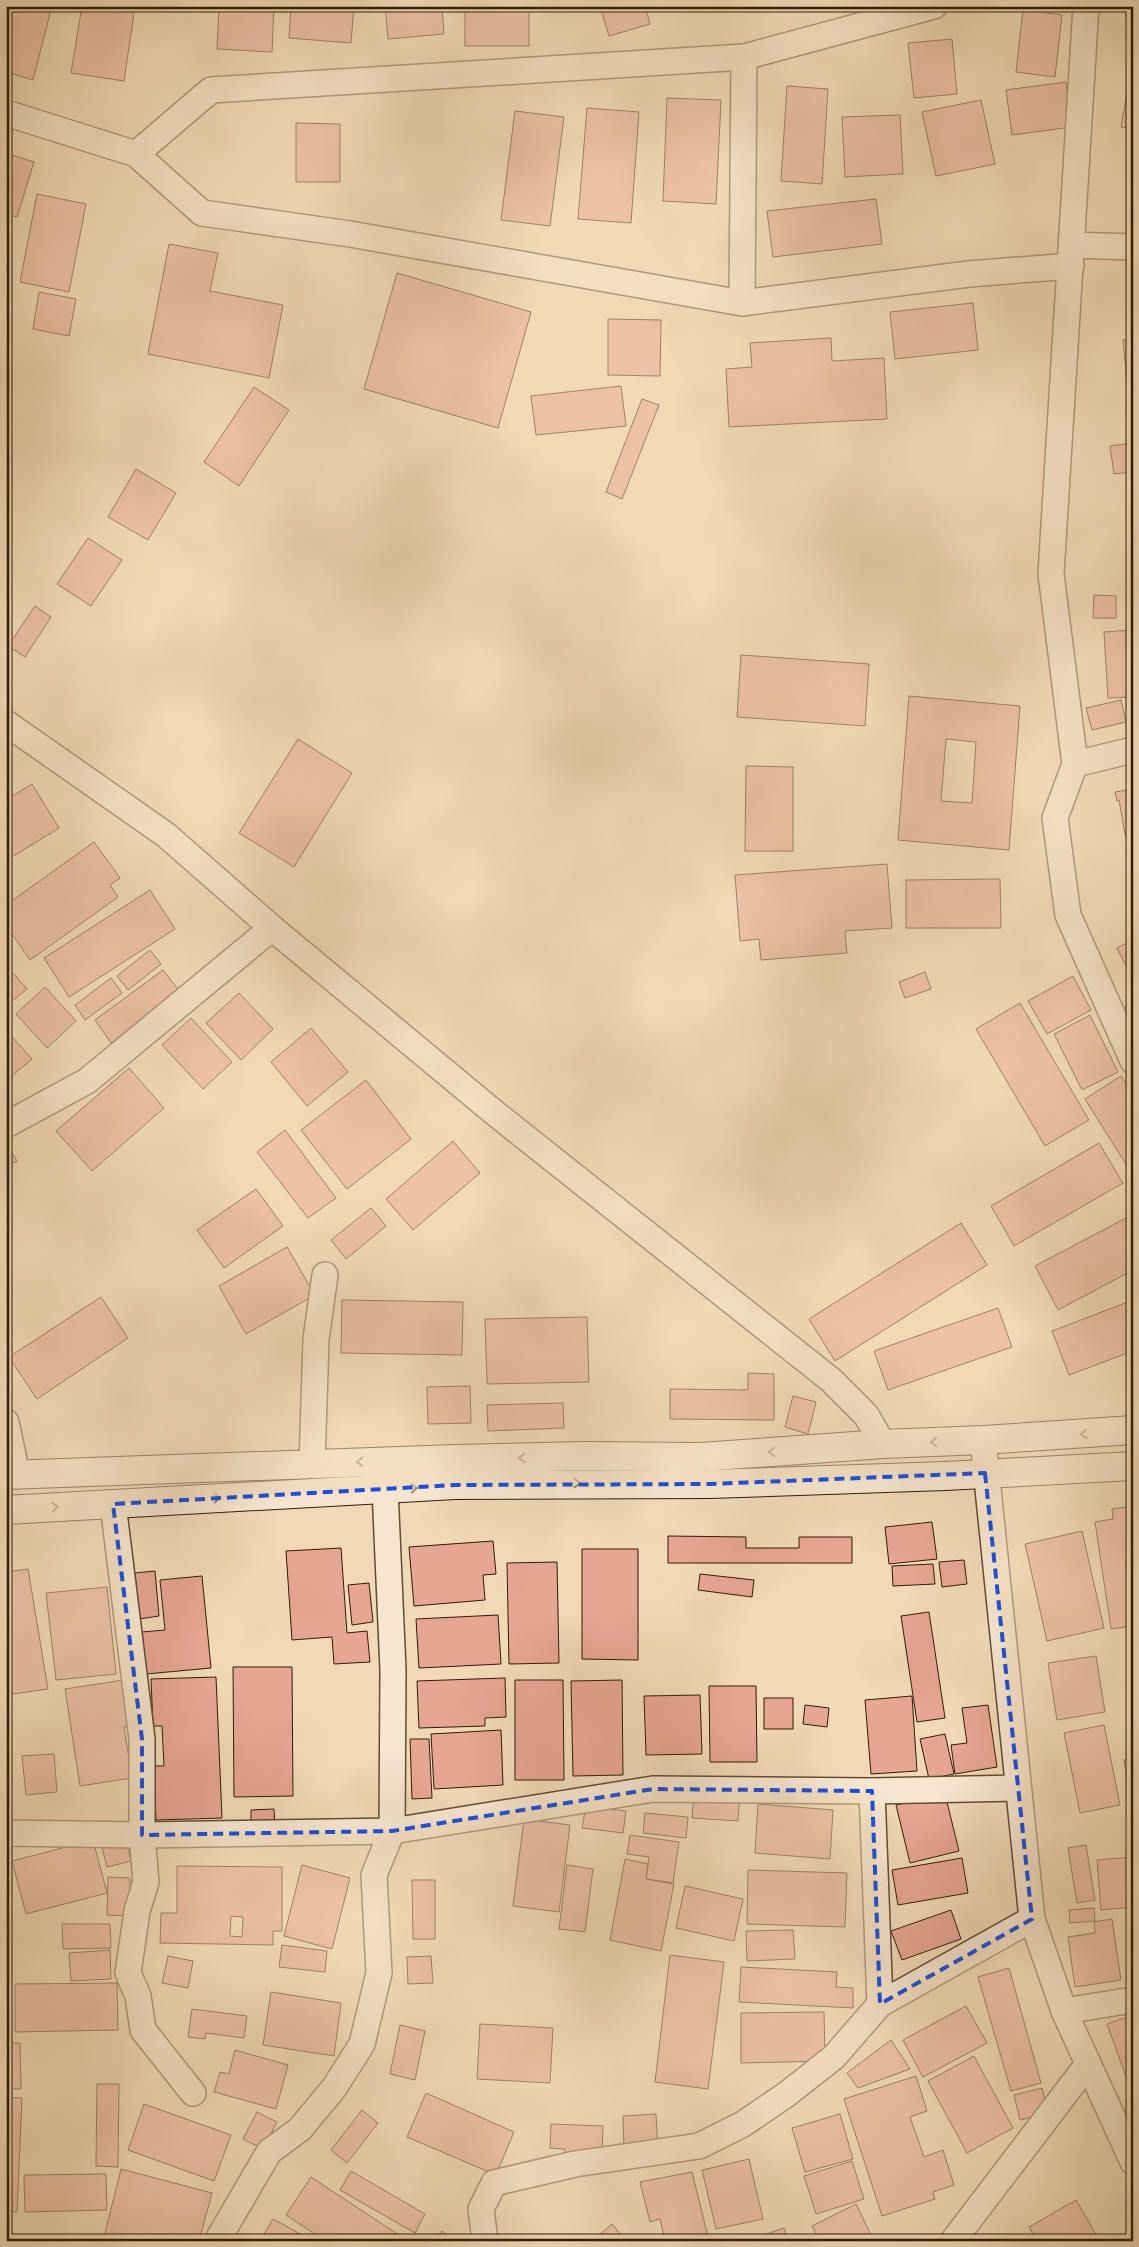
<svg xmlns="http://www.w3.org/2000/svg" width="1139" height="2247" font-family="Vollkorn,serif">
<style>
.building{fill:#e7a593;stroke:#2f1d04;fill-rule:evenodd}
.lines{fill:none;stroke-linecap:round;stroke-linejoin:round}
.minor-casing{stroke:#604c31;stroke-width:28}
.secondary-casing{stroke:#2f1d04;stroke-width:30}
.minor{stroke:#f6e6d0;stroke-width:25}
.secondary{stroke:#f6e6d0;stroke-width:28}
.oneway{stroke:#9c8c74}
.marked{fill:none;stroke:#1d4ed8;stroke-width:4;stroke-dasharray:10 6;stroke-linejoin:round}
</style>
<rect width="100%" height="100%" fill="#f1d9b7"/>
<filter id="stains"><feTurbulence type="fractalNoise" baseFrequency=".004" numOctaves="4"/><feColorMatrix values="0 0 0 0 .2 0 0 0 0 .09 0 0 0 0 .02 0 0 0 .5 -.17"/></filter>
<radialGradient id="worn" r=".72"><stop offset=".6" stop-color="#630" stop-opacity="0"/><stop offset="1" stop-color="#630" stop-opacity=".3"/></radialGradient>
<!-- building -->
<g class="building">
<path d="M6 6H52L33 80 6 72Z"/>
<path d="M82 6 134 13 124 81 71 73Z"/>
<path d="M219 6H274L272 52 217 49Z"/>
<path d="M291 6H354L351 43 289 38Z"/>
<path d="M385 6H442L444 34 388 39Z"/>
<rect x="465" y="6" width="64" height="40"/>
<path d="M600 6H645L650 24 609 36Z"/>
<path d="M700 6H726L702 12Z"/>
<path d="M1023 10 1062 15 1055 77 1016 72Z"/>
<path d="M952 39 957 94 914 98 908 43Z"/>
<path d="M1129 81H1133V129L1121 127Z"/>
<path d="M1066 82 1072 127 1012 135 1006 90Z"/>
<path d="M787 86 828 89 822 184 781 181Z"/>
<path d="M667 98 721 100 716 204 663 201Z"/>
<path d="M981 100 995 164 936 176 922 112Z"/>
<path d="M587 108 639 112 631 223 578 219Z"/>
<path d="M515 111 564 117 550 226 501 220Z"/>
<path d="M900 115 903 174 845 177 842 117Z"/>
<path d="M296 123 340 124V182H296Z"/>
<path d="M6 153 34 162 17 217 6 214Z"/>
<path d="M1131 159 1133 160V206H1128Z"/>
<path d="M37 194 86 204 69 292 20 282Z"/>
<path d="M876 199 882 244 773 257 767 211Z"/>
<path d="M169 244 218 253 210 291 283 305 269 378 148 354Z"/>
<path d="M397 273 531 312 498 428 364 389Z"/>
<rect x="1128" y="276" width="5" height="38"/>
<path d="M39 292 76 299 69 336 33 329Z"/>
<path d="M973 303 978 350 895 359 890 312Z"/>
<path d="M608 319 661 320 660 376 608 375Z"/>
<path d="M831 338 832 361 884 358 887 419 729 427 726 369 752 367 750 343Z"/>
<path d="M1133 339V380L1127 381 1123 340Z"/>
<path d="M621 386 626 426 536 435 531 396Z"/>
<path d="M254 387 289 410 239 486 204 462Z"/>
<path d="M642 399 659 405 622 499 606 492Z"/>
<path d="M1127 404H1133V435H1129Z"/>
<path d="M1133 443V472L1114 474 1110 446Z"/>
<path d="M136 469 176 493 148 540 108 517Z"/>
<path d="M1133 484V532L1127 485Z"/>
<path d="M88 538 122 560 91 606 57 584Z"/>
<path d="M1094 595 1116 596V618H1093Z"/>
<path d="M35 606 51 617 25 657 8 646Z"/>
<path d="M1133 630V697L1108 698 1104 632Z"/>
<path d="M741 655 869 664 865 726 737 717Z"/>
<path d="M909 696 1020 706 1009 850 898 840ZM946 739 976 742 972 803 941 801Z"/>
<path d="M1121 700 1126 722 1092 730 1086 708Z"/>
<path d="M298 739 352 773 294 867 239 833Z"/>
<path d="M746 766 793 767V851H745Z"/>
<path d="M32 784 59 828 12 857 6 848V800Z"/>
<path d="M1133 789V833L1125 835 1119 800 1117 801 1115 792Z"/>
<path d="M94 842 120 878 110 885 118 897 30 960 6 925V905Z"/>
<path d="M887 864 892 928 845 931 847 953 761 960 759 939 740 941 735 875Z"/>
<path d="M1000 879 1001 928H906V880Z"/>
<path d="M150 890 175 929 69 997 44 958Z"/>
<path d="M1133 940V980L1117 948Z"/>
<path d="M150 950 161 964 128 990 117 976Z"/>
<path d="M6 965 27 989 6 1006Z"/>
<path d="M163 970 180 992 111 1043 95 1020Z"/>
<path d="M925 972 931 989 905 998 899 982Z"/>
<path d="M1073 976 1091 1010 1047 1034 1028 1001Z"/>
<path d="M111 978 122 993 85 1020 75 1005Z"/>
<path d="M45 987 76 1021 47 1048 16 1014Z"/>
<path d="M239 993 273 1029 241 1060 206 1023Z"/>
<path d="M1020 1003 1089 1120 1045 1146 976 1029Z"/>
<path d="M1133 1004V1037L1120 1010Z"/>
<path d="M1090 1015 1118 1072 1082 1090 1054 1034Z"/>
<path d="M191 1018 232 1062 203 1089 162 1045Z"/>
<path d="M311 1028 348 1072 307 1106 271 1062Z"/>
<path d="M6 1030 32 1059 6 1081Z"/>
<path d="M129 1068 164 1108 92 1171 56 1131Z"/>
<path d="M1121 1076 1133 1095V1167L1129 1169 1085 1099Z"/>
<path d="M366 1080 411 1139 347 1189 301 1130Z"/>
<path d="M285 1130 336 1198 308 1218 257 1152Z"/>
<path d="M453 1141 480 1173 413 1230 386 1199Z"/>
<path d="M6 1142 17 1161 6 1167Z"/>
<path d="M1099 1143 1123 1183 1014 1246 991 1206Z"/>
<path d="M256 1189 283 1226 224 1268 197 1230Z"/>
<path d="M371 1208 386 1226 346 1259 331 1240Z"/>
<path d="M1128 1217 1133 1226V1270L1058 1310 1035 1266Z"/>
<path d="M961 1223 987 1265 835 1361 809 1319Z"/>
<path d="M287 1247 315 1295 246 1334 219 1286Z"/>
<path d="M101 1297 128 1338 37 1399 9 1357Z"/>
<path d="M342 1300 463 1302 462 1355 341 1353Z"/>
<path d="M1133 1300V1351L1069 1375 1052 1331Z"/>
<path d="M998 1308 1012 1347 888 1390 874 1351Z"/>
<path d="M587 1317 589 1382 487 1384 485 1319Z"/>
<path d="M748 1373 774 1374V1420L670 1419V1389L748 1390Z"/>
<path d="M470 1386 471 1423 428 1424 427 1387Z"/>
<path d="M793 1396 816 1402 808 1434 785 1427Z"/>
<path d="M563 1403 564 1428 488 1431 487 1405Z"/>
<path d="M1133 1506V1626L1111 1629 1095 1522 1113 1519 1112 1509Z"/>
<path d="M932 1522 937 1559 889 1564 885 1527Z"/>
<path d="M1082 1531 1104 1628 1047 1641 1025 1544Z"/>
<path d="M668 1536 746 1537V1548H799V1537H852V1563H668Z"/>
<path d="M493 1541 496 1574 483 1575 485 1600 414 1606 409 1547Z"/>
<path d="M341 1548 347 1633 367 1631 370 1662 334 1664 332 1637 292 1640 286 1551Z"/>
<path d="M582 1549H638V1660L582 1659Z"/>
<path d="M964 1560 967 1584 942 1587 939 1562Z"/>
<path d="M557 1562 559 1663 509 1664 507 1563Z"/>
<path d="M933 1564 935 1584 893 1586 892 1566Z"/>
<path d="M28 1569 48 1689 6 1695V1572Z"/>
<path d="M155 1571 159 1616 139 1619 135 1573Z"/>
<path d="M700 1574 754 1580 752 1597 698 1590Z"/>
<path d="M202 1576 211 1668 146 1674 142 1632 165 1630 160 1580Z"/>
<path d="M369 1583 373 1622 352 1625 348 1585Z"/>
<path d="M107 1587 116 1674 56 1680 46 1593Z"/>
<path d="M929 1612 945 1718 917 1722 901 1616Z"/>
<path d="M498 1615 501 1664 419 1668 416 1619Z"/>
<path d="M1096 1656 1105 1712 1057 1720 1048 1663Z"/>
<path d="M233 1667H292L293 1796 234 1797Z"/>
<path d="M216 1677 222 1818 156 1820 154 1766H164L162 1726H153L151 1679Z"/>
<path d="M505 1678 506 1717 485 1718V1726L419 1728 417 1681Z"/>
<path d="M124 1680 131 1726 124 1727 132 1778 80 1786 65 1689Z"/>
<path d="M515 1680H563L564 1780H515Z"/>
<path d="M622 1680 623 1775 573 1776 571 1681Z"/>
<path d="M709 1686H756L757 1762H710Z"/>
<path d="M700 1695 702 1754 646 1755 644 1696Z"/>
<path d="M912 1696 917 1771 871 1774 865 1700Z"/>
<rect x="764" y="1698" width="29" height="31"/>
<path d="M805 1705 829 1708 827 1727 803 1724Z"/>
<path d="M988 1705 997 1767 955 1774 951 1745 967 1743 962 1708Z"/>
<path d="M1104 1725 1120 1805 1080 1813 1064 1733Z"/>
<path d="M501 1730 503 1785 434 1789 431 1734Z"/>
<path d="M945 1734 954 1774 929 1779 920 1739Z"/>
<path d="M410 1739H429L432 1798 412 1799Z"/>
<path d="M54 1754 57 1792 26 1795 22 1756Z"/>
<path d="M1133 1758V1785L1128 1786 1124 1760Z"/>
<path d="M694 1792 740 1795 738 1821 692 1818Z"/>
<path d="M945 1794 959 1851 910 1863 896 1805Z"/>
<path d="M758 1804 833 1810 830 1859 755 1853Z"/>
<path d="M586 1806 626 1811 623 1833 582 1828Z"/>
<path d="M274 1809 275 1826 251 1827V1810Z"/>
<path d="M645 1813 688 1817 686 1838 643 1833Z"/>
<path d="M524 1819 570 1825 559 1912 513 1906Z"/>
<path d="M630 1835 679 1842 673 1883 646 1879 649 1857 627 1854Z"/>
<path d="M125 1837 131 1861 107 1867 101 1843Z"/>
<path d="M93 1840 107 1893 26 1914 12 1861Z"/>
<path d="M1086 1845 1095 1900 1077 1903 1068 1848Z"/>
<path d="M1133 1857V1907L1101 1910 1097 1860Z"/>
<path d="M962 1858 968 1893 898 1905 892 1870Z"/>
<path d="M625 1859 648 1864 646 1879 674 1884 661 1951 610 1940Z"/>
<path d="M302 1865 350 1878 332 1949 284 1936Z"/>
<path d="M567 1865 593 1869 585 1932 559 1929Z"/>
<path d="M177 1866 282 1867V1931H273V1945L160 1943 161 1913H177ZM231 1916 243 1917 242 1937 230 1936Z"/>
<path d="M748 1870 847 1873 845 1927 747 1924Z"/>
<path d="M108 1877 130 1878V1916L107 1915Z"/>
<path d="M412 1880H435V1939H413Z"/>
<path d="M685 1886 743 1899 734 1941 676 1928Z"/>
<path d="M1094 1908 1095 1921 1070 1923 1069 1910Z"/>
<path d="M951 1910 961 1939 902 1960 891 1931Z"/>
<path d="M1112 1919 1121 1980 1075 1987 1068 1937 1095 1933 1094 1922Z"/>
<path d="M62 1924H110L111 1948 63 1949Z"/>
<path d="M793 1930 795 1959 747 1961 746 1931Z"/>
<path d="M282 1945 327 1951 325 1972 279 1967Z"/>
<path d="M110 1950 111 1979 71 1981 69 1953Z"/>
<path d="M670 1955 724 1962 708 2089 655 2082Z"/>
<path d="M168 1956 193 1961 188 1988 162 1983Z"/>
<path d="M431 1956 433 1983 408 1984 407 1957Z"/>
<path d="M741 1967 837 1972 836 1987 853 1988V2008L739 2002Z"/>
<path d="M1009 1968 1041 2083 1011 2091 978 1977Z"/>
<path d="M117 1983 118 2030 15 2032V1984Z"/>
<path d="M271 1992 341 2003 334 2056 263 2045Z"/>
<path d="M966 2006 987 2043 923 2077 903 2040Z"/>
<path d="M192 2009 247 2016 244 2038 206 2033 205 2039 188 2037Z"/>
<path d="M824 2012 825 2061 741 2063V2013Z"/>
<path d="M1133 2015V2096L1107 2024Z"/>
<path d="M480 2024 553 2028 550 2083 477 2079Z"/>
<path d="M400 2025 425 2031 415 2080 390 2074Z"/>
<path d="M891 2040 910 2069 858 2088 847 2073Z"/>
<path d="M6 2043H20L21 2089H6Z"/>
<path d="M235 2050 288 2065 276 2109 214 2092 220 2072 229 2074Z"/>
<path d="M974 2056 1013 2128 967 2153 928 2081Z"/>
<path d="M916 2076 927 2111 910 2117 924 2157 943 2150 954 2185 933 2192 935 2199 882 2216 844 2099Z"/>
<path d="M97 2084H119L118 2167 96 2166Z"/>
<path d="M1042 2088 1048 2113 1020 2120 1014 2095Z"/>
<path d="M426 2093 514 2132 496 2175 407 2137Z"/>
<path d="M6 2097 22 2098 17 2212 6 2211Z"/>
<path d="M144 2104 231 2135 214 2181 128 2150Z"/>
<path d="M362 2110 378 2123 347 2163 331 2150Z"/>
<path d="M257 2112 277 2122 263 2149 243 2139Z"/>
<path d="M656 2114 658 2149 624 2150 623 2116Z"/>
<path d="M840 2114 853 2159 805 2172 792 2128Z"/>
<path d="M551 2124 603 2126 602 2156 565 2155V2149L550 2148Z"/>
<path d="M749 2159 763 2219 716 2229 702 2170Z"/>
<path d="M852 2161 864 2199 816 2214 804 2176Z"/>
<path d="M121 2169 212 2193 199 2241H103Z"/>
<path d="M351 2171 425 2214 415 2233 340 2190Z"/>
<path d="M692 2172 709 2241H665L660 2219 650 2222 640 2182Z"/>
<path d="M106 2174 107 2210 25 2212 24 2175Z"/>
<path d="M311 2177 408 2241H325L286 2215Z"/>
<path d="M1076 2200 1100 2241H1037L1029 2227Z"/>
<path d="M856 2204 874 2241H820L812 2226Z"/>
<path d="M273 2219 313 2241 261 2239Z"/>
<path d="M612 2224 626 2241H592Z"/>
<path d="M784 2228 788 2241H746Z"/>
<path d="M442 2231 453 2241H434Z"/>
</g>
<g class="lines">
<defs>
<g id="minor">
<path d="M1086 6 1051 574 1075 764 1055 818 1068 915 1133 1061"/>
<path d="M744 57 742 303 969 274 1071 266"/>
<path d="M6 113 136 154 202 213 350 234 742 303"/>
<path d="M136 154 211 90 744 57 934 6"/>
<path d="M1072 245 1133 247"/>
<path d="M6 723 166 835 272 928 496 1114 831 1380 866 1415 883 1444"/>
<path d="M1075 764 1133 750"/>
<path d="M6 1125 87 1081 272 928"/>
<path d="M6 1422 17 1474"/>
<path d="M983 1440 1032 1919 1064 2011 1133 2162"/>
<path d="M312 1464 316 1339 325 1275"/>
<path d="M113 1504 142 1739V1835L146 1882 137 1911 128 1973 138 1996 143 2030 193 2093"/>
<path d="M872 1791 880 2004"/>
<path d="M6 1833 142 1835 392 1831 653 1789 872 1791 1018 1788"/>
<path d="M1064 2011 1133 2000"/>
<path d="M217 2241 269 2152 300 2129 334 2088 362 2044 379 1973 374 1875 392 1831 393 1670 385 1489"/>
<path d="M485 2241 481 2209 494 2183 575 2164 699 2146 743 2124 787 2094 834 2057 880 2004 1032 1919"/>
<path d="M953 2241 1088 2064"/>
</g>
<g id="secondary">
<path d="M6 1475 455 1459 584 1456 700 1457 883 1444 983 1440 1133 1430"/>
<path d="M6 1510 455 1485 710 1484 945 1476 1133 1466"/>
</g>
</defs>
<!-- minor casing -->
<use href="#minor" class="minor-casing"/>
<!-- secondary casing -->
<use href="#secondary" class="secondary-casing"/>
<!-- minor -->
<use href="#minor" class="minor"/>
<!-- secondary -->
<use href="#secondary" class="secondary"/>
</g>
<!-- one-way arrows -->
<defs><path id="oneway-chevron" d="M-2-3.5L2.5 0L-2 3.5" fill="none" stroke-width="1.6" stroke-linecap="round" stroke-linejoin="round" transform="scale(1.25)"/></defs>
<g class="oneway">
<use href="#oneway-chevron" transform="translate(1084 1434) rotate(176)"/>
<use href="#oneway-chevron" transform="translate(934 1442) rotate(178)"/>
<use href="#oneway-chevron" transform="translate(772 1452) rotate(176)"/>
<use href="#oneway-chevron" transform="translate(522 1458) rotate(179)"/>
<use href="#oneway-chevron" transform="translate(360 1462) rotate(178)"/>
<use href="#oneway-chevron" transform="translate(577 1483)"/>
<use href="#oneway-chevron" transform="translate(414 1488) rotate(-3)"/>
<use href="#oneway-chevron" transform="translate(217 1498) rotate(-3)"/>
<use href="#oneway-chevron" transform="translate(55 1507) rotate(-3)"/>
</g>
<!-- marked area -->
<path d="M0 0H1139V2247H0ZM985 1473 1032 1919 880 2004 872 1791 653 1789 392 1831 142 1835V1739L113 1504 455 1485 710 1484Z" fill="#f1d9b7" fill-opacity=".55" fill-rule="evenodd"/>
<path class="marked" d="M985 1473 1032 1919 880 2004 872 1791 653 1789 392 1831 142 1835V1739L113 1504 455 1485 710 1484Z"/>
<!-- margin -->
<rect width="1139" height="2247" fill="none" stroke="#f1d9b7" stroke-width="25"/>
<rect x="8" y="8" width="1124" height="2232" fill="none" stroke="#2f1d04" stroke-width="2.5"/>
<rect x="12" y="12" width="1114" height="2222" fill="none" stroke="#2f1d04"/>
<rect width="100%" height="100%" filter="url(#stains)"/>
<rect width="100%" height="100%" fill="url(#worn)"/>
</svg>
